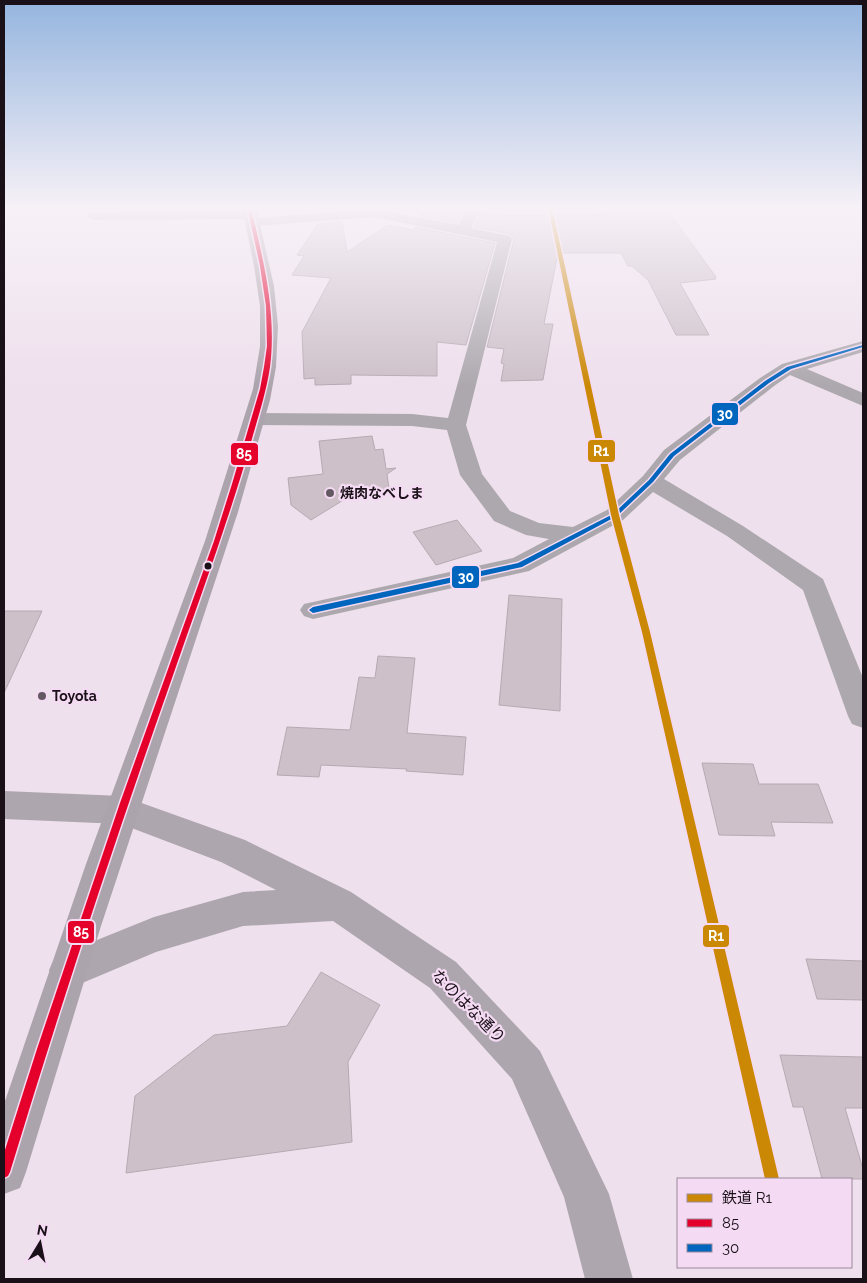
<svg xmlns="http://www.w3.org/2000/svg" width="867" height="1283" font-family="Raleway,'Noto Sans JP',sans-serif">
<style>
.building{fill:#cdc0c9;stroke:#b6aab2}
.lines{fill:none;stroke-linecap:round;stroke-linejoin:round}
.street{fill:#aca8ad;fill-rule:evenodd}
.secondary{fill:#ada6ae;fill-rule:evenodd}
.highway{fill:#aca4ad;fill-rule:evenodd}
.bus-1-casing{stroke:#f4daf2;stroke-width:3}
.bus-2-casing{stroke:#f4daf2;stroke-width:3}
.bus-1{fill:#e4002b;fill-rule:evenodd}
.bus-2{fill:#0065bd;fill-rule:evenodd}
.rail-1-casing{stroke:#f4daf2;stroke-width:3}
.rail-1{fill:#cb8805;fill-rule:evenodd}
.poi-dot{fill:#645963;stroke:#f4daf2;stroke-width:2}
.bus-dot{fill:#191018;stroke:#f4daf2;stroke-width:2}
.labels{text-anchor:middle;stroke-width:4.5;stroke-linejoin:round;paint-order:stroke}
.poi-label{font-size:14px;font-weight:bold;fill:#191018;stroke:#f4daf2;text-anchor:start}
.near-street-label{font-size:16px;fill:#191018;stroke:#f4daf2}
.line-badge{stroke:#f4daf2;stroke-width:2}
.badge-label{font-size:14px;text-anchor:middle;font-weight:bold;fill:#fff}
</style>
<rect width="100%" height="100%" fill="#eee0ed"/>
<!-- building -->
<g class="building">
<path d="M426 209 463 211 457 223 421 216Z"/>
<path d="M668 211 716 277H714L716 279 680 283 709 335H676L648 280 632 266H628L621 253H558L544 324H553L543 380 501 381 504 364 501 363 504 349 487 347 514 239 510 234 474 227 480 213 529 216Z"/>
<path d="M342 222 347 252 388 225 413 230 415 227 495 243 466 345 437 342V376L351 375V384L315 385V378L304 379 302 332 331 278 292 275 304 256 297 255 318 224Z"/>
<path d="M372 436 375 450 383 449 386 469 396 468 387 474 389 489 350 496 311 520 291 505 288 478 323 474 319 441Z"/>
<path d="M457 520 482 551 436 565 413 532Z"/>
<path d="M509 595 562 599 560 711 499 705Z"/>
<path d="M4 611H42L4 693Z"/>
<path d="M378 656 415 658 407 733 466 737 463 775 406 771 407 769 321 765 319 777 277 775 287 727 350 730 359 677 375 678Z"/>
<path d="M702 763 753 764 759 784H818L833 823 771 822 775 836 719 835Z"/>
<path d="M806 959 863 961V1000L817 999Z"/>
<path d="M321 972 380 1005 348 1062 352 1142 126 1173 135 1096 214 1035 287 1026Z"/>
<path d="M780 1055 863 1057V1108H845L863 1169V1179H822L803 1107H793Z"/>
</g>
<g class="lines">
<!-- street -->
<path class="street" d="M467 207H481L471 228 510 236 512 239 466 425 482 474 510 511 539 523 573 527 607 510 643 476 664 450 760 378 782 364 863 341V352L807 369 863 393V406L790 375 774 386 680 460 664 479 743 526 823 579 863 678V728L852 724 848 716 803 590 727 536 653 492 623 520 529 571 313 619 304 616 300 610 304 604 513 558 549 539 526 535 494 521 460 475 447 430 412 426 254 425 247 423 244 419 247 415 254 413 412 414 448 418 497 242 374 217 253 226 248 225 246 222 248 219 93 220 86 216 93 212 251 211 256 212 258 215 256 218 374 209 458 225Z"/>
<!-- secondary -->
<path class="secondary" d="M4 791 122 796 245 840 351 892 456 962 540 1051 609 1194 633 1279H585L564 1197 512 1079 430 988 333 921 243 926 156 952 68 989 55 983 49 970 55 957 154 917 243 892 276 890 221 862 121 824 4 819Z"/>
<!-- highway -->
<path class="highway" d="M242 207H256L274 286 278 326 276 367 270 400 238 512 101 926 26 1172 20 1188 4 1194V1104L86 864 205 541 253 389 260 346V306L254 266Z"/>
<defs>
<path id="bus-1" d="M247 207H251C263 259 277 313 270 367 266 394 257 420 250 446 227 525 198 603 171 681 114 843 60 1007 10 1172L8 1176 4 1178V1153L37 1049 120 803 214 541 232 484 260 389 264 367 267 346 266 306 260 266Z"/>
<path id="bus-2" d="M863 345V347L791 369 769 383 674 456 653 482 617 516 522 567 313 613 309 610 313 607 518 563 613 514 649 480 670 454 765 381 787 367Z"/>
</defs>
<!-- bus-1 casing -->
<use href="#bus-1" class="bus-1-casing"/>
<!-- bus-2 casing -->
<use href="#bus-2" class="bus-2-casing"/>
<!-- bus-1 -->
<use href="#bus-1" class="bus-1"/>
<!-- bus-2 -->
<use href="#bus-2" class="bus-2"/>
<defs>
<path id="rail-1" d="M548 207H552L619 515 650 632 779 1179H765L642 632 611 515Z"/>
</defs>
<!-- rail-1 casing -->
<use href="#rail-1" class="rail-1-casing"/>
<!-- rail-1 -->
<use href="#rail-1" class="rail-1"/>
</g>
<!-- sky -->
<linearGradient id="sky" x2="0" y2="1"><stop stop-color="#95b5df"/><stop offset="0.54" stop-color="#f7f1f7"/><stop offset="1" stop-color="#f7f1f7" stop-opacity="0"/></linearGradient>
<rect width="867" height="386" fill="url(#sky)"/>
<!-- markers -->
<g class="poi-dot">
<circle cx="330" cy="493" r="5"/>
<circle cx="42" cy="696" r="5"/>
</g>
<circle class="bus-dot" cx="208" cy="566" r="4.5"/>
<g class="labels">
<!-- poi labels -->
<g class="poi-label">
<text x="340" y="498">焼肉なべしま</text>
<text x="52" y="701">Toyota</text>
</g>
<!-- near-street labels -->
<g class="near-street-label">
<text transform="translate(469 1006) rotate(45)" y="6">なのはな通り</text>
</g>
</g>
<g class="line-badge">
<rect x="711" y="402" width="28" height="24" rx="5" fill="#0065bd"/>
<rect x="587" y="439" width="29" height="24" rx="5" fill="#cb8805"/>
<rect x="230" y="442" width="29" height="24" rx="5" fill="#e4002b"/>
<rect x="451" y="565" width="29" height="24" rx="5" fill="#0065bd"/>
<rect x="67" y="920" width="28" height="24" rx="5" fill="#e4002b"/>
<rect x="702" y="924" width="28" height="24" rx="5" fill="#cb8805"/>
</g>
<g class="badge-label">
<text x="725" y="419">30</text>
<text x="601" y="456">R1</text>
<text x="244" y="459">85</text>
<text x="466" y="582">30</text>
<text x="81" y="937">85</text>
<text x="716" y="941">R1</text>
</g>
<!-- border -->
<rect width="867" height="1283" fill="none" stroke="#191018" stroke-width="10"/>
<!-- legend -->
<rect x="677" y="1178" width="175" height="90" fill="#f4daf2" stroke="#9c899b"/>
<rect x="687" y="1194" width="25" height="8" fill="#cb8805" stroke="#9c899b"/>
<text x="722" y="1203" font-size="15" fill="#191018">鉄道 R1</text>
<rect x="687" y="1219" width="25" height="8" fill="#e4002b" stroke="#9c899b"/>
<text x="722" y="1228" font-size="15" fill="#191018">85</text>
<rect x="687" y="1244" width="25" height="8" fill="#0065bd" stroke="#9c899b"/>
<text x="722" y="1253" font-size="15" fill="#191018">30</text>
<!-- north arrow -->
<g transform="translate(40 1243) rotate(10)" stroke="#f4daf2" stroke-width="4" paint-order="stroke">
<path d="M0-4L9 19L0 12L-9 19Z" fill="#191018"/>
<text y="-8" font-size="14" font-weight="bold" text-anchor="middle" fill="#191018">N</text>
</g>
</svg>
